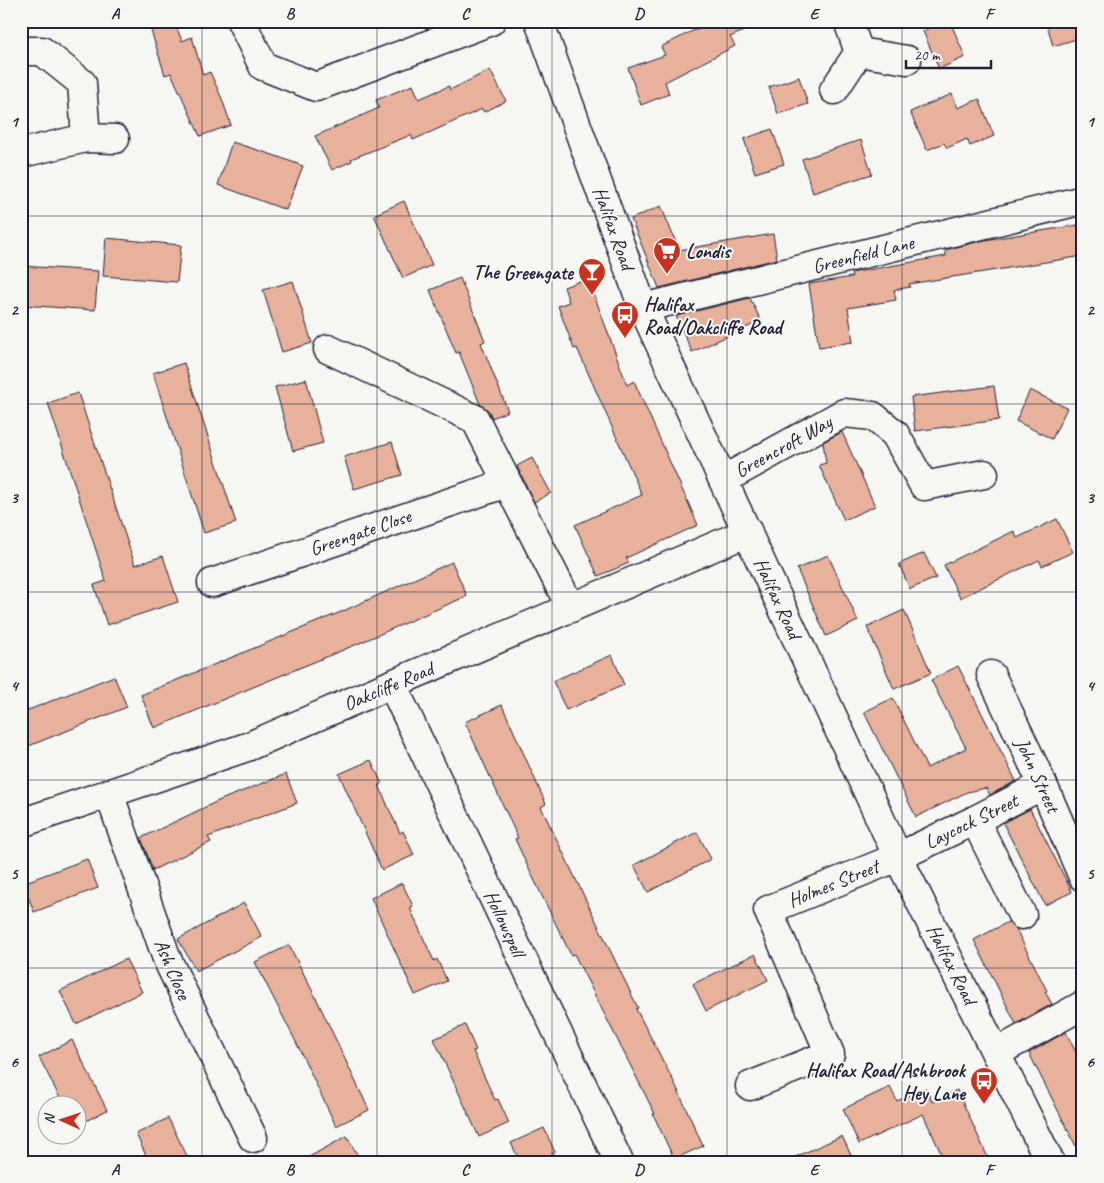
<svg xmlns="http://www.w3.org/2000/svg" width="1104" height="1183" font-family="Caveat,sans-serif">
<style>
.building{fill:#e7b19b;stroke:#22223b}
.lines{fill:none;stroke-linecap:round;stroke-linejoin:round}
.street-casing{stroke:#22223b;stroke-width:31}
.highway-casing{stroke:#22223b;stroke-width:31}
.street{stroke:#f6f6f2;stroke-width:28}
.highway{stroke:#f6f6f2;stroke-width:28}
.grid{fill:none;stroke:#22223b;stroke-width:1;stroke-opacity:0.55}
.labels{text-anchor:middle;stroke-width:4;stroke-linejoin:round;paint-order:stroke}
.street-label{font-size:20px;fill:#22223b;stroke:#f6f6f2}
.poi-label{font-size:20px;font-weight:bold;fill:#22223b;stroke:#f6f6f2;text-anchor:start}
.neatline{fill:none;stroke:#22223b;stroke-width:2}
.grid-label{font-size:16px;text-anchor:middle;font-weight:bold;fill:#22223b}
</style>
<rect width="100%" height="100%" fill="#f6f6f2"/>
<filter id="ink" filterUnits="userSpaceOnUse"><feTurbulence type="fractalNoise" baseFrequency=".02" numOctaves="2"/><feDisplacementMap in="SourceGraphic" scale="10" xChannelSelector="R" yChannelSelector="G"/><feConvolveMatrix kernelMatrix="1 2 1 2 8 2 1 2 1" color-interpolation-filters="sRGB"/></filter>
<g filter="url(#ink)">
<!-- building -->
<g class="building">
<path d="M148 21H174L182 41 192 37 203 75 210 72 222 99 231 125 200 136 171 73 165 75Z"/>
<path d="M712 21H767L730 37 735 46 665 82 669 94 641 105 628 68 665 55 661 47Z"/>
<path d="M944 21H950L965 57 939 69 923 31Z"/>
<path d="M1046 21H1083V37L1053 46Z"/>
<path d="M490 70 506 101 484 112 482 109 413 140 411 135 351 159 352 161 332 170 315 136 379 108 376 100 413 85 419 99 449 86 450 90Z"/>
<path d="M799 77 808 104 778 114 769 87Z"/>
<path d="M952 94 958 108 979 99 994 136 970 146 967 139 947 148 944 143 927 150 910 112Z"/>
<path d="M772 129 784 164 755 173 744 139Z"/>
<path d="M861 140 872 174 813 193 802 159Z"/>
<path d="M232 142 273 155 303 166 286 210 218 185Z"/>
<path d="M404 201 432 265 403 278 374 215Z"/>
<path d="M661 206 679 250 773 234 777 259 659 288 631 219Z"/>
<path d="M1078 225 1083 256 909 284 910 287 894 290 896 300 848 308 853 342 819 347 809 284 852 277 851 273 946 256 945 250 985 240Z"/>
<path d="M106 238 181 245 177 282 103 276Z"/>
<path d="M21 266 98 271 95 310 21 305Z"/>
<path d="M460 278 485 341 481 343 508 411 492 418 489 411 480 404 459 352 456 353 430 290Z"/>
<path d="M588 278 627 385 634 381 698 525 626 558 629 563 598 576 575 525 642 495 577 348 574 349 558 306 569 302 564 287Z"/>
<path d="M293 281 312 343 282 352 263 290Z"/>
<path d="M750 298 761 321 692 352 676 316Z"/>
<path d="M184 363 236 523 204 533 153 373Z"/>
<path d="M306 379 323 443 293 451 275 387Z"/>
<path d="M994 386 999 420 915 431 911 397Z"/>
<path d="M1030 390 1067 408 1052 439 1016 421Z"/>
<path d="M78 393 135 565 163 556 178 602 107 625 94 585 106 581 48 403Z"/>
<path d="M842 432 875 506 844 520 819 465 826 463 823 442Z"/>
<path d="M392 442 402 475 354 489 344 457Z"/>
<path d="M532 458 551 493 534 502 517 466Z"/>
<path d="M1057 519 1073 552 1042 566 1039 560 960 598 944 565 1014 531 1017 538Z"/>
<path d="M924 553 936 578 910 589 899 564Z"/>
<path d="M828 555 858 621 826 636 797 569Z"/>
<path d="M452 562 467 596 355 645 154 728 141 695 341 612Z"/>
<path d="M904 610 931 673 894 689 867 627Z"/>
<path d="M612 655 624 685 566 710 553 681Z"/>
<path d="M958 666 1016 781 990 795 986 788 967 792 916 817 864 712 893 698 927 768 966 748 931 680Z"/>
<path d="M114 676 127 707 21 749V713Z"/>
<path d="M502 705 546 804 541 807 638 1008 636 1009 676 1086 703 1146 674 1159 653 1114H655L574 954 571 955 526 863 515 839 518 838 465 722Z"/>
<path d="M371 760 382 784 379 785 389 809 400 833 403 831 414 855 382 870 339 774Z"/>
<path d="M286 774 297 803 208 837 211 842 153 870 141 838 218 801Z"/>
<path d="M1030 809 1072 892 1045 905 1003 823Z"/>
<path d="M697 832 711 859 648 892 634 865Z"/>
<path d="M87 859 98 888 34 912 23 883Z"/>
<path d="M402 883 413 906 410 908 421 933 434 961 437 959 447 981 415 995 371 898Z"/>
<path d="M244 903 262 937 196 971 178 939Z"/>
<path d="M1008 922 1016 929 1047 991 1045 992 1052 1004 1016 1024 974 940Z"/>
<path d="M289 945 318 1002 369 1110 336 1126 295 1040 255 962Z"/>
<path d="M755 954 768 980 706 1011 693 984Z"/>
<path d="M126 959 142 992 76 1024 60 991Z"/>
<path d="M465 1025 476 1050 473 1051 484 1076 495 1100 498 1099 509 1123 479 1137 434 1039Z"/>
<path d="M1066 1032 1083 1067V1160L1029 1053Z"/>
<path d="M72 1040 107 1110 78 1125V1106H64L39 1057Z"/>
<path d="M890 1087 897 1101 926 1088 932 1102 957 1090 990 1162H945L923 1114 859 1144 843 1109Z"/>
<path d="M168 1118 190 1162H149L136 1134Z"/>
<path d="M544 1128 555 1152 552 1154 556 1162H520L511 1143Z"/>
<path d="M347 1136 361 1162H300Z"/>
<path d="M842 1136 854 1162H784Z"/>
</g>
<g class="lines">
<defs>
<g id="street">
<path d="M241 21 263 66 316 87 491 21"/>
<path d="M21 51H42L82 83 86 138 115 139"/>
<path d="M859 52 907 60"/>
<path d="M834 90 859 52 848 21"/>
<path d="M26 152 86 138"/>
<path d="M643 308 1083 200"/>
<path d="M328 349 475 419 571 608"/>
<path d="M723 480 844 413 873 416 895 434 924 486 984 474"/>
<path d="M212 583 507 483"/>
<path d="M991 675 1043 785 1083 877"/>
<path d="M392 684 619 1162"/>
<path d="M109 793 167 959 253 1138"/>
<path d="M975 820 1022 915"/>
<path d="M21 823 247 747 392 684 748 532"/>
<path d="M996 1053 1083 1005"/>
<path d="M750 1086 830 1054 768 910 898 857 975 820 1043 785"/>
</g>
<path id="highway" d="M539 21 643 308 898 857 1050 1162"/>
</defs>
<!-- street casing -->
<use href="#street" class="street-casing"/>
<!-- highway casing -->
<use href="#highway" class="highway-casing"/>
<!-- street -->
<use href="#street" class="street"/>
<!-- highway -->
<use href="#highway" class="highway"/>
</g>
</g>
<!-- grid -->
<path class="grid" d="M202 21V1162M377 21V1162M552 21V1162M727 21V1162M902 21V1162M21 216H1083M21 404H1083M21 592H1083M21 780H1083M21 968H1083"/>
<!-- icons -->
<defs>
<symbol id="supermarket-pin" viewBox="-11 -11 22 30"><path d="M0 17L-7.5 6A9.5 9.5 0 1 1 7.5 6Z" fill="#c8321e" stroke="#f6f6f2"/><path d="M-6-5.5h2.5l.6 2H6L4.5 2H-2.5L-4.4-4H-6ZM-1.5 3.2a1.3 1.3 0 1 0 .1 0ZM3 3.2a1.3 1.3 0 1 0 .1 0Z" fill="#fff"/></symbol>
<symbol id="bar-pin" viewBox="-11 -11 22 30"><path d="M0 17L-7.5 6A9.5 9.5 0 1 1 7.5 6Z" fill="#c8321e" stroke="#f6f6f2"/><path d="M-6-5H6L.8 .8V4.5H3.5V6h-7V4.5H-.8V.8Z" fill="#fff"/></symbol>
<symbol id="bus-pin" viewBox="-11 -11 22 30"><path d="M0 17L-7.5 6A9.5 9.5 0 1 1 7.5 6Z" fill="#c8321e" stroke="#f6f6f2"/><path d="M-5-6H5V4H4V6H2V4H-2V6H-4V4H-5ZM-3.5-4V0h7V-4ZM-3.5 1.2v1.5H-2V1.2ZM2 1.2v1.5H3.5V1.2Z" fill="#fff"/></symbol>
</defs>
<g fill-rule="evenodd">
<use href="#supermarket-pin" x="651" y="235" width="32" height="43"/>
<use href="#bar-pin" x="576" y="256" width="32" height="43"/>
<use href="#bus-pin" x="609" y="299" width="32" height="43"/>
<use href="#bus-pin" x="968" y="1065" width="32" height="43"/>
</g>
<g class="labels">
<!-- street labels -->
<g class="street-label">
<text transform="translate(614 228) rotate(70)" y="7">Halifax Road</text>
<text transform="translate(863 254) rotate(-14)" y="7">Greenfield Lane</text>
<text transform="translate(783 446) rotate(-29)" y="7">Greencroft Way</text>
<text transform="translate(360 532) rotate(-19)" y="7">Greengate Close</text>
<text transform="translate(778 598) rotate(65)" y="7">Halifax Road</text>
<text transform="translate(388 686) rotate(-23)" y="7">Oakcliffe Road</text>
<text transform="translate(1038 775) rotate(65)" y="7">John Street</text>
<text transform="translate(971 821) rotate(-26)" y="7">Laycock Street</text>
<text transform="translate(833 883) rotate(-22)" y="7">Holmes Street</text>
<text transform="translate(505 923) rotate(65)" y="7">Hollowspell</text>
<text transform="translate(952 964) rotate(63)" y="7">Halifax Road</text>
<text transform="translate(173 969) rotate(67)" y="7">Ash Close</text>
</g>
<!-- poi labels -->
<g class="poi-label">
<text x="686" y="258">Londis</text>
<text x="573" y="279" text-anchor="end">The Greengate</text>
<text x="644" y="311">Halifax<tspan x="644" dy="23">Road/Oakcliffe Road</tspan></text>
<text x="965" y="1077" text-anchor="end">Halifax Road/Ashbrook<tspan x="965" dy="23">Hey Lane</tspan></text>
</g>
</g>
<!-- margin -->
<rect width="1104" height="1183" fill="none" stroke="#f6f6f2" stroke-width="55"/>
<!-- north arrow -->
<g transform="translate(62 1120) rotate(273)"><circle r="24" fill="#f6f6f2" stroke="#a1a1a9"/>
<path d="M0-4L9 19L0 12L-9 19Z" fill="#c8321e"/>
<text y="-8" font-size="14" font-weight="bold" text-anchor="middle" fill="#22223b">N</text>
</g>
<!-- scale -->
<path d="M906 60v8h85v-8" fill="none" stroke="#22223b" stroke-width="2.5"/>
<text x="914" y="60" font-size="15" fill="#22223b" stroke="#f6f6f2" stroke-width="4" paint-order="stroke">20 m</text>
<rect x="28" y="28" width="1048" height="1128" class="neatline"/>
<g class="grid-label">
<text x="115" y="19">A</text>
<text x="290" y="19">B</text>
<text x="465" y="19">C</text>
<text x="639" y="19">D</text>
<text x="814" y="19">E</text>
<text x="989" y="19">F</text>
<text x="14" y="127">1</text>
<text x="1090" y="127">1</text>
<text x="14" y="315">2</text>
<text x="1090" y="315">2</text>
<text x="14" y="503">3</text>
<text x="1090" y="503">3</text>
<text x="14" y="691">4</text>
<text x="1090" y="691">4</text>
<text x="14" y="879">5</text>
<text x="1090" y="879">5</text>
<text x="14" y="1067">6</text>
<text x="1090" y="1067">6</text>
<text x="115" y="1175">A</text>
<text x="290" y="1175">B</text>
<text x="465" y="1175">C</text>
<text x="639" y="1175">D</text>
<text x="814" y="1175">E</text>
<text x="989" y="1175">F</text>
</g>
</svg>
